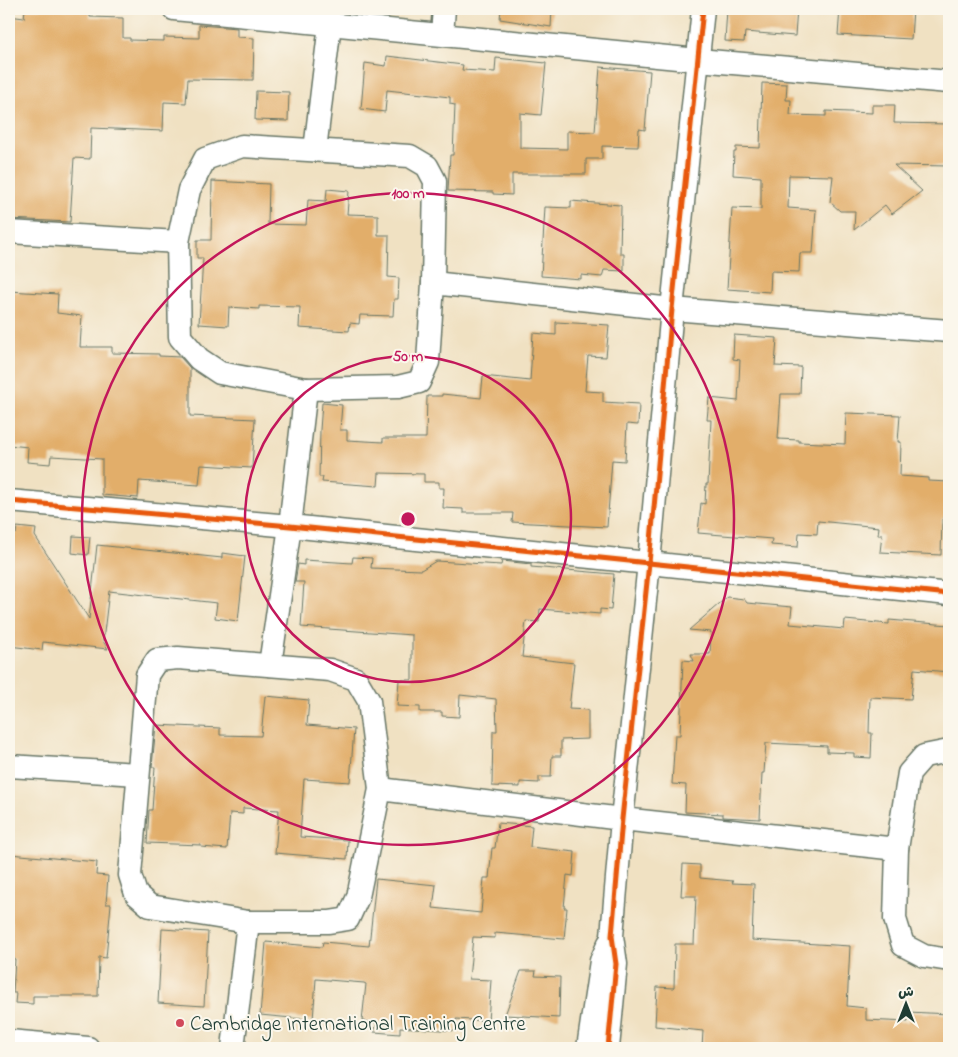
<svg xmlns="http://www.w3.org/2000/svg" width="958" height="1057" font-family="'Indie Flower','Playpen Sans Arabic',sans-serif">
<style>
.building{fill:#e2ae6a}
.lines{fill:none;stroke-linecap:round;stroke-linejoin:round}
.minor-casing{stroke:#687666;stroke-width:25}
.minor{stroke:#fff;stroke-width:22}
.cycleway-casing{stroke:#fbf7ec;stroke-width:8}
.cycleway{stroke:#e8590c;stroke-width:5}
.ring{fill:none;stroke:#c2185b;stroke-width:2.5}
.poi-dot{fill:#d1495b;stroke:#fbf7ec;stroke-width:2}
.labels{text-anchor:middle;stroke-width:4;stroke-linejoin:round;paint-order:stroke}
.poi-label{font-size:21px;fill:#1f3d34;stroke:#fbf7ec;text-anchor:start}
.centre{fill:#c2185b;stroke:#fbf7ec;stroke-width:2.5}
.ring-label{font-size:15px;text-anchor:middle;font-weight:bold;fill:#c2185b;stroke:#fbf7ec;stroke-width:4;stroke-linejoin:round;paint-order:stroke}
</style>
<rect width="100%" height="100%" fill="#fbf7ec"/>
<filter id="ink" filterUnits="userSpaceOnUse"><feTurbulence type="fractalNoise" baseFrequency=".02" numOctaves="2"/><feDisplacementMap in="SourceGraphic" scale="10" xChannelSelector="R" yChannelSelector="G"/><feConvolveMatrix kernelMatrix="1 2 1 2 8 2 1 2 1" color-interpolation-filters="sRGB"/></filter>
<filter id="wash" filterUnits="userSpaceOnUse"><feTurbulence type="fractalNoise" baseFrequency=".0096" numOctaves="4" result="noise"/><feDisplacementMap in="SourceGraphic" scale="20" xChannelSelector="R" yChannelSelector="G"/><feGaussianBlur stdDeviation="1.12" result="paint"/><feColorMatrix in="noise" values="0 0 0 0 0 0 0 0 0 0 0 0 0 0 0 0 0 1.4 0 .05"/><feComposite in="paint" operator="in"/></filter>
<g filter="url(#wash)">
<rect width="100%" height="100%" fill="#f0e1c2"/>
<g id="blocks">
<!-- building -->
<g class="building">
<path d="M25 9 90 10V17L123 18V38H130V40L164 41V37L199 38V25L237 28V37L254 38 253 80 188 79 186 103 164 102 163 131 91 128 90 159 74 158 70 222 9 219V16L24 18Z"/>
<path d="M501 9H552L551 27 500 19Z"/>
<path d="M727 9H797L795 36 745 32 744 42 725 41Z"/>
<path d="M840 9H913L911 39 838 35Z"/>
<path d="M387 56 463 65 462 70 495 72 496 58 546 63 541 115 520 113V148L567 149V131L595 132 600 67 650 71 645 130 639 129 638 147 602 146V159H586V174H512V195L493 194V192L448 191 450 155H453L455 105 450 104V97L387 90 385 112 361 109 365 63 386 66Z"/>
<path d="M762 83 787 84 786 100H791L790 115 826 116V111L872 113V105H895L894 123 949 124V166L894 165 922 191 892 214 885 205 854 230 855 211H840L830 202 833 176 789 175 788 208 816 210 813 253H800L799 272 771 271 770 292 727 289 732 208 761 209V177L733 175 734 152H736V147L760 148Z"/>
<path d="M256 91 289 92 288 121 255 120Z"/>
<path d="M212 181 269 184 268 224 306 225 308 200 326 201 327 189 349 191 347 214 378 215V235H389L388 277 399 278 398 299H394L393 316 360 315 359 324 350 323 349 331 299 328 300 307 259 306V309L229 307 228 326 199 324 203 258H197V240H211Z"/>
<path d="M571 201 620 205 621 206 620 254H624V271L604 270 602 277 581 275V279L541 276 545 207 571 208Z"/>
<path d="M9 291 58 294 57 313 82 316 80 347H112V353L159 354V356L180 357 190 368V416L255 419 252 468 201 465 199 485 139 481 138 498 102 495V459L51 456 50 464 27 462 28 447 9 445Z"/>
<path d="M556 322 609 325 606 357 588 356 585 391 603 392V402L639 404 638 425 627 424 625 461 612 460 607 527 512 522 513 513H463V509L443 508 444 488H439V482H424V474L379 473 378 486 322 482 323 477H319L320 430 322 403 342 405 340 430H347V440L383 442V438H426L427 396H442V394L481 398 483 376 530 381 533 333 556 335Z"/>
<path d="M734 335 777 338 775 366 801 367 800 394H781L778 439 799 440V442L845 444 846 413 900 415 898 442H901L900 476 928 478V481L949 482V513L942 519 941 555 880 552 882 535H878L879 527 818 521 817 534 799 533 798 547 771 545 772 539 698 533 701 503 705 504 706 484H708L711 420H707L709 398 738 401 740 360 733 359Z"/>
<path d="M17 527 36 529 35 536 89 619 97 545 222 558V553L245 556 238 621 215 618 217 603 109 591 103 641 108 649 43 642 42 650 9 646V533L16 534Z"/>
<path d="M73 536 90 537 88 555 72 553Z"/>
<path d="M353 557 372 558 371 568 421 570 436 561 501 565 502 561 531 564V567L614 574 611 610 600 609V614L540 609 539 622 526 621 522 657 574 663 569 709 588 710V739L561 740V756H552L551 777H539V783L520 782V787L492 786 493 731H497L496 699 460 695 459 717 442 716V712H420V707L397 706 399 680H412V635L301 627 304 582H295L298 564 304 565V560L352 563Z"/>
<path d="M727 597 744 599 747 603 792 607 790 624 844 629 845 620 889 624V620L949 625V672L914 669 911 699 870 697 869 733H872L871 758 854 757V753L827 752V746L766 743 764 773H762L760 819 723 817V814L685 812 686 785 672 784 675 735H680L683 660 694 661 691 654H710L711 632 689 630Z"/>
<path d="M265 696 309 700 307 725 354 729 350 782 304 779 300 837 348 840 347 859 275 853 279 810 243 808V814L230 813 227 849 201 847V845L147 843 149 810H152L155 767H152L156 725 220 728V735L261 736Z"/>
<path d="M498 823 532 826 530 847 575 852 573 876 567 875 564 908H567L564 939 495 933V938L473 937 469 979 491 980 488 1021 456 1019 455 1031 400 1027V1034L374 1032 377 1023 362 1021 366 984 364 983 316 979 313 1020 260 1015 266 942 322 947 323 942 369 946 376 879 436 885 433 908 481 913 484 878H489L492 848H495Z"/>
<path d="M10 854 97 862 96 875 108 876 106 904H111L106 958 99 957 98 996H33V1004L15 1003 16 993H13L15 959 9 958 12 922H9Z"/>
<path d="M683 864 700 865V878L733 881 732 883 754 884 752 940 850 946 847 1006 866 1008V1020L908 1022V1012L949 1014V1048H862L816 1046V1048H702L703 1031 655 1026 657 987 674 988 675 944H694L696 896H681Z"/>
<path d="M162 929 208 932 204 1006 158 1003Z"/>
<path d="M521 971H536L535 976 560 977 559 1018 505 1015Z"/>
</g>
</g>
</g>
<g filter="url(#ink)">
<use href="#blocks" fill-opacity="0" stroke="#687666" stroke-width="1"/>
<g class="lines">
<defs>
<g id="minor">
<path d="M174 9 698 60 949 82"/>
<path d="M442 34 444 9"/>
<path d="M242 146 410 156 427 166 435 181 433 283 428 362 419 382 398 387 306 389 220 373 199 359 180 337 178 242 189 190 205 159Z"/>
<path d="M315 150 330 24"/>
<path d="M9 232 178 242"/>
<path d="M433 283 672 309 949 331"/>
<path d="M9 501 290 526 949 594"/>
<path d="M178 658 330 670 356 679 369 701 380 789 358 897 348 919 329 922H248L150 906 136 894 130 875 147 675 157 660Z"/>
<path d="M270 665 290 526 306 389"/>
<path d="M949 751 924 756 909 773 897 849 895 919 903 945 924 956 949 960"/>
<path d="M9 766 138 774"/>
<path d="M380 789 622 819 897 849"/>
<path d="M9 1041 88 1048"/>
<path d="M233 1048 248 922"/>
<path d="M588 1048 601 961 609 943"/>
<path d="M608 1048 616 964 612 936 622 819 649 563 672 309 703 9"/>
</g>
</defs>
<!-- minor casing -->
<use href="#minor" class="minor-casing"/>
<!-- minor -->
<use href="#minor" class="minor"/>
<defs>
<g id="cycleway">
<path d="M9 501 290 526 949 594"/>
<path d="M608 1048 616 964 612 936 622 819 649 563 672 309 703 9"/>
</g>
</defs>
<!-- cycleway casing -->
<use href="#cycleway" class="cycleway-casing"/>
<!-- cycleway -->
<use href="#cycleway" class="cycleway"/>
</g>
</g>
<!-- distance rings -->
<g class="ring">
<circle cx="408" cy="519" r="163"/>
<circle cx="408" cy="519" r="326"/>
</g>
<!-- markers -->
<circle class="poi-dot" cx="180" cy="1023" r="5"/>
<g class="labels">
<!-- poi labels -->
<g class="poi-label">
<text x="190" y="1030">Cambridge International Training Centre</text>
</g>
</g>
<circle cx="408" cy="519" r="8" class="centre"/>
<g class="ring-label">
<text x="408" y="198">100 m</text>
<text x="408" y="361">50 m</text>
</g>
<!-- margin -->
<rect width="958" height="1057" fill="none" stroke="#fbf7ec" stroke-width="30"/>
<!-- north arrow -->
<g transform="translate(906 1004)" stroke="#fbf7ec" stroke-width="4" paint-order="stroke">
<path d="M0-4L9 19L0 12L-9 19Z" fill="#1f3d34"/>
<text y="-8" font-size="14" font-weight="bold" text-anchor="middle" fill="#1f3d34">ش</text>
</g>
</svg>
